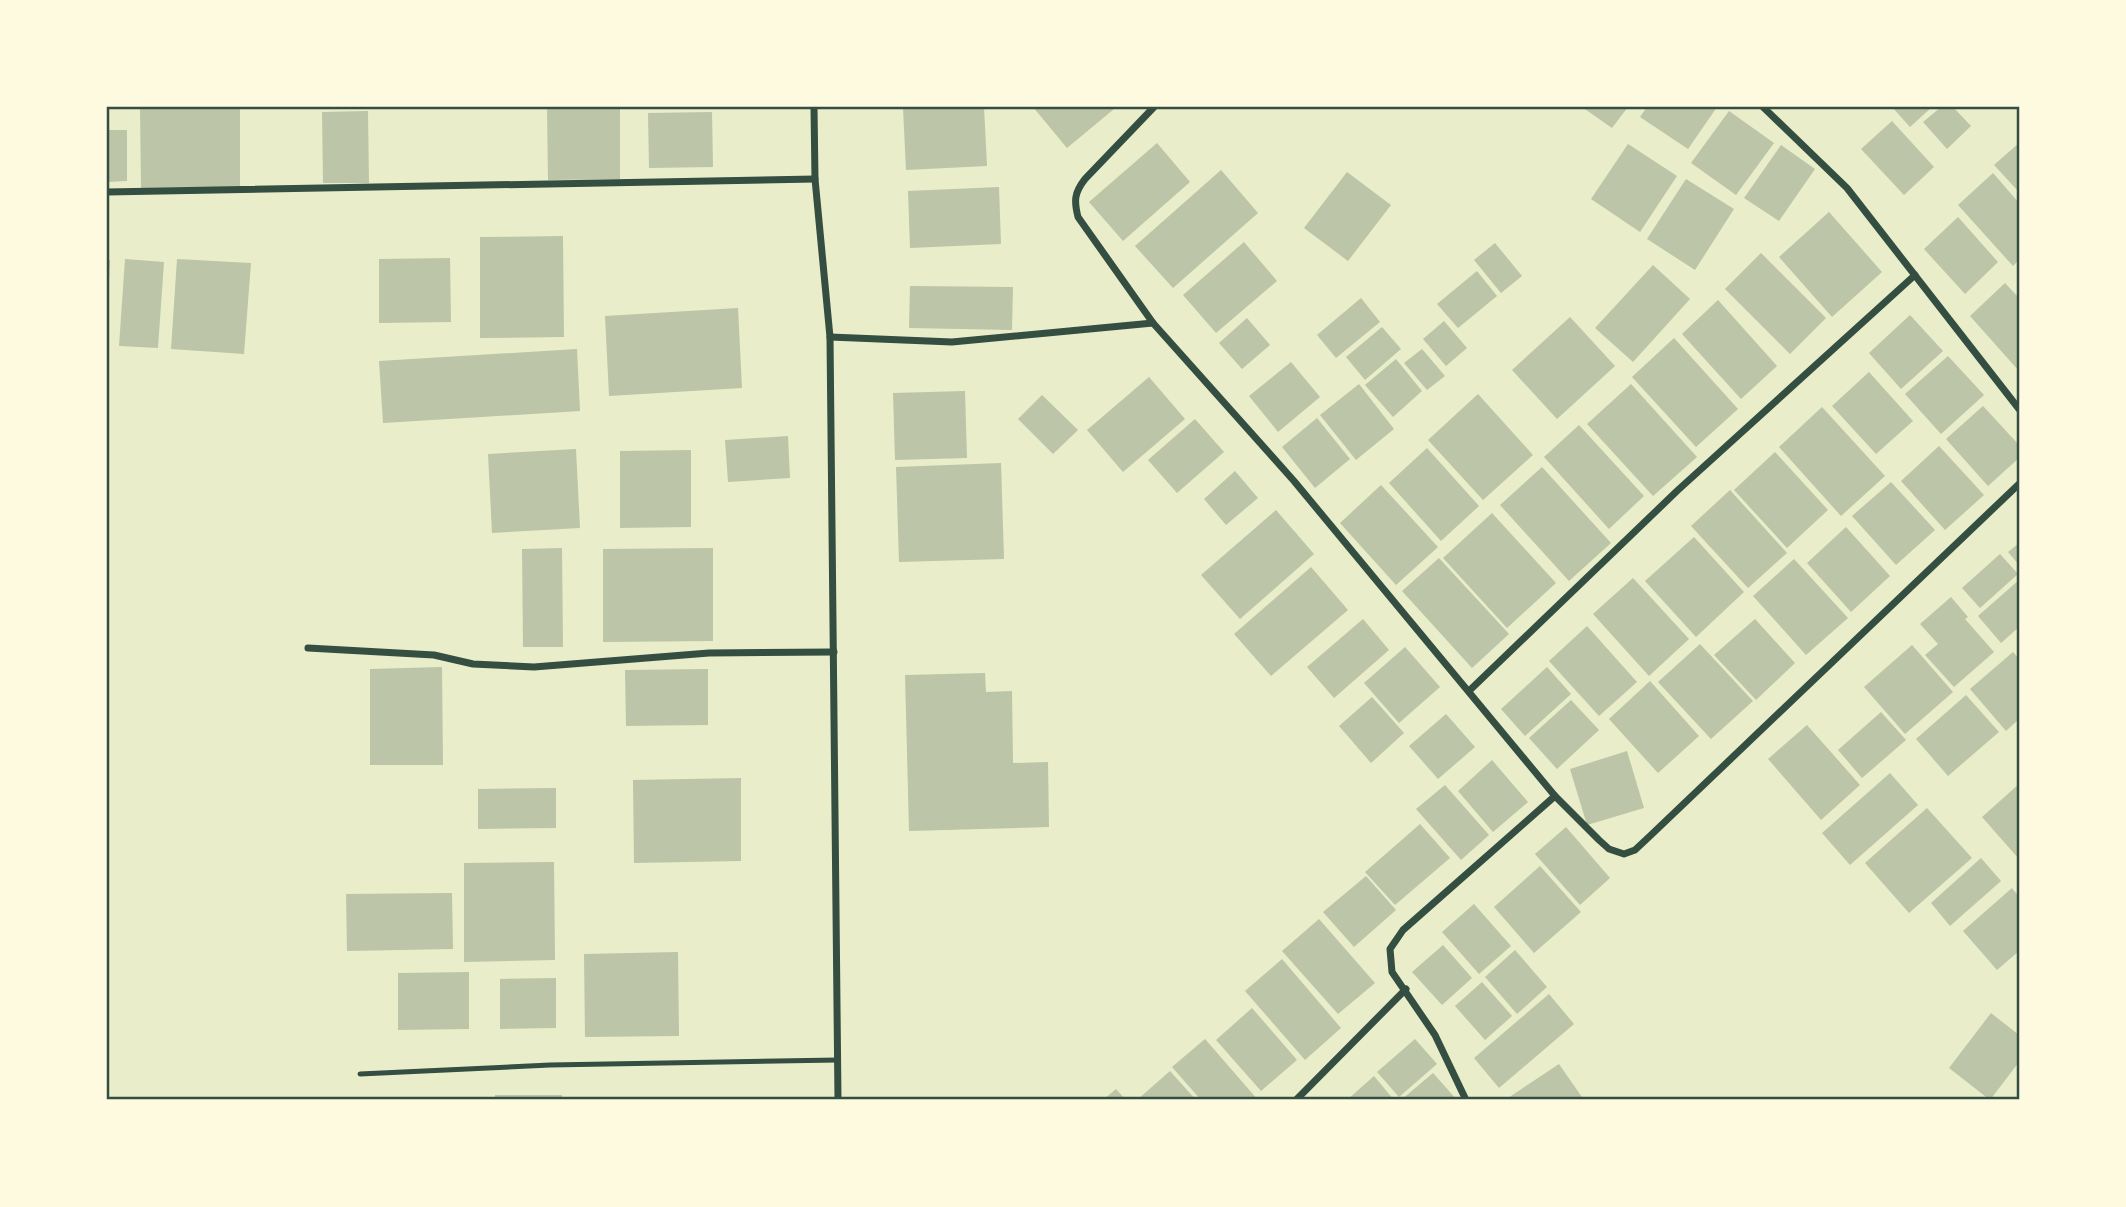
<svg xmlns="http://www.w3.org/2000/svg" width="2126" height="1207" font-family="Arial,sans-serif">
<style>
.building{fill:#bcc5a7}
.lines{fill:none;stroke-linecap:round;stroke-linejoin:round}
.service{stroke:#344e41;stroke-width:5}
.minor{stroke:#344e41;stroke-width:7}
.neatline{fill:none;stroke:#344e41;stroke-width:2.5}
</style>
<rect width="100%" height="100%" fill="#e9edc9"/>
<!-- building -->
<g class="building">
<path d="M140 107H240V187L141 188Z"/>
<path d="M547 107H620V179L548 180Z"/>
<path d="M984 107 987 166 906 170 903 108Z"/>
<path d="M1033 107H1113L1114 109 1067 148Z"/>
<path d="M1582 107H1628L1612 128Z"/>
<path d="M1647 107H1717L1688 149 1640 117Z"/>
<path d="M1892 107H1932L1910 127Z"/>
<path d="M1941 107H1953L1971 126 1947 149 1923 122Z"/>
<path d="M368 111 369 183H323L322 112Z"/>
<path d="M1729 111 1774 143 1736 195 1691 163Z"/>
<path d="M712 112 713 167 649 168 648 113Z"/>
<path d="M1892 121 1934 167 1904 195 1861 149Z"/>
<path d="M107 130H127V181L107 182Z"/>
<path d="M1157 143 1190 182 1123 241 1089 202Z"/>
<path d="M2019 143V192L1994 165Z"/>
<path d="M1628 144 1677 176 1640 232 1591 199Z"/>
<path d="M1781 145 1815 169 1779 221 1744 198Z"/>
<path d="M1221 170 1258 213 1173 288 1135 246Z"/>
<path d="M1347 172 1391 205 1348 261 1304 228Z"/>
<path d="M1993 173 2019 203V260L2013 266 1958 205Z"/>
<path d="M1686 179 1734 209 1695 270 1647 239Z"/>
<path d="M999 187 1001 244 910 248 908 191Z"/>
<path d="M1829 212 1882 272 1832 317 1779 257Z"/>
<path d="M1958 217 1998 262 1965 294 1924 249Z"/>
<path d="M563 236 564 337 480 338V237Z"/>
<path d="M1244 242 1277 281 1216 333 1183 295Z"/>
<path d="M1495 243 1522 276 1501 293 1474 260Z"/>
<path d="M1761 253 1826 318 1790 354 1725 289Z"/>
<path d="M450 258 451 322 379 323V259Z"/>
<path d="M125 259 164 262 158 348 119 346Z"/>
<path d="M177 259 251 263 244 354 171 349Z"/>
<path d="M107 260H110L109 282H107Z"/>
<path d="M1653 265 1690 299 1633 362 1595 328Z"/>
<path d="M1477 271 1497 296 1458 328 1437 304Z"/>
<path d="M2005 283 2019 298V371L1970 316Z"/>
<path d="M910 286 1013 287 1012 330 909 328Z"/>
<path d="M1361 298 1380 322 1336 358 1317 335Z"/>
<path d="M1718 300 1777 366 1741 399 1682 334Z"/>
<path d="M738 308 742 388 609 396 605 316Z"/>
<path d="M1910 315 1943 351 1901 389 1869 353Z"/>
<path d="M1570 317 1615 366 1557 419 1512 370Z"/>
<path d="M1247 318 1270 345 1242 369 1219 343Z"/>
<path d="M1444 321 1467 348 1446 366 1423 339Z"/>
<path d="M1382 327 1401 349 1365 380 1346 357Z"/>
<path d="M1674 338 1738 409 1696 447 1632 377Z"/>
<path d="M577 349 580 411 383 423 379 361Z"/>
<path d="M1422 349 1445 376 1427 390 1404 363Z"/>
<path d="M1948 356 1984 395 1941 434 1905 394Z"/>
<path d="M1396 359 1422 391 1393 417 1365 385Z"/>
<path d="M1291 362 1320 397 1278 432 1249 396Z"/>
<path d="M1869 372 1913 421 1876 454 1832 406Z"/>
<path d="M1149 377 1185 419 1123 472 1087 430Z"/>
<path d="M1359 384 1394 429 1356 460 1320 415Z"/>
<path d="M1631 384 1697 457 1653 496 1587 424Z"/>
<path d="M965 391 967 458 895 460 893 393Z"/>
<path d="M1478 394 1533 455 1483 500 1428 440Z"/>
<path d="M1042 395 1078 430 1053 454 1018 419Z"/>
<path d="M1983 406 2019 445V458L1988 486 1946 439Z"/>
<path d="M1822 407 1885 476 1841 516 1779 447Z"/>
<path d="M1317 418 1350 459 1315 488 1282 447Z"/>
<path d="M1195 419 1224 452 1177 493 1148 460Z"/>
<path d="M1579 425 1644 496 1609 529 1544 457Z"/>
<path d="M788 436 790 478 728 482 725 440Z"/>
<path d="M1939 446 1984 495 1945 530 1901 481Z"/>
<path d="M1427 448 1479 506 1441 541 1389 483Z"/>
<path d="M576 449 580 528 492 533 488 454Z"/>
<path d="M691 450V527L620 528V451Z"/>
<path d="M1775 452 1828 510 1787 548 1734 490Z"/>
<path d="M1001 463 1004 559 899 562 896 467Z"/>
<path d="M1542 467 1611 543 1569 581 1500 505Z"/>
<path d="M1235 471 1258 498 1226 525 1204 499Z"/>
<path d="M1891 482 1935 530 1896 565 1852 516Z"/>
<path d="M1381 485 1438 547 1396 585 1340 523Z"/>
<path d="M1730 490 1787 553 1748 588 1691 526Z"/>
<path d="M1276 510 1314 554 1240 619 1201 575Z"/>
<path d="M1492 513 1556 583 1507 628 1443 558Z"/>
<path d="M1846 527 1890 576 1851 612 1807 563Z"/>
<path d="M1694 537 1744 592 1696 637 1645 581Z"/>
<path d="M2019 543V565L2008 552Z"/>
<path d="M562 548 563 647H523L522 549Z"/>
<path d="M713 548V641L603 642V549Z"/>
<path d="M2000 554 2018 574 1980 608 1962 588Z"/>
<path d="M1439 558 1509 634 1472 668 1402 591Z"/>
<path d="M1794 559 1848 618 1806 655 1753 596Z"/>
<path d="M1311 567 1348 610 1271 676 1234 634Z"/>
<path d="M1633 578 1689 639 1649 676 1593 614Z"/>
<path d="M2019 580V627L2001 643 1978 616Z"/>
<path d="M1951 597 1968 617 1965 619 1994 652 1954 687 1925 655 1938 644 1920 624Z"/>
<path d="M1363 619 1389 650 1334 698 1307 667Z"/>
<path d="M1755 619 1795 663 1756 700 1714 655Z"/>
<path d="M1587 626 1637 682 1599 716 1549 661Z"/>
<path d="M1700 644 1753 701 1711 739 1658 682Z"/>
<path d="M1912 645 1953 692 1905 734 1864 687Z"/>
<path d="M1405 647 1440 687 1399 723 1364 683Z"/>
<path d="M2013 652 2019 659V719L2006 731 1970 689Z"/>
<path d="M442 667 443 765H370V669Z"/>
<path d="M1547 667 1571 694 1525 736 1501 709Z"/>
<path d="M708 669V725L626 726 625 670Z"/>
<path d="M985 673 986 692 1012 691 1013 763 1048 762 1049 827 909 831 905 675Z"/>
<path d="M1650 681 1699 736 1658 773 1609 719Z"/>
<path d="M1966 695 1999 732 1948 776 1916 739Z"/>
<path d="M1372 697 1404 733 1371 763 1339 726Z"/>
<path d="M1571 700 1599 730 1557 769 1529 738Z"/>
<path d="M1881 712 1906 740 1862 778 1838 750Z"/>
<path d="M1446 714 1475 747 1438 779 1409 746Z"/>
<path d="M1807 725 1860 785 1821 820 1768 759Z"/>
<path d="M1627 751 1644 808 1587 825 1570 769Z"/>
<path d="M1492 760 1528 802 1493 832 1458 791Z"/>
<path d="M1890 773 1918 805 1850 865 1822 833Z"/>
<path d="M741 778V861L634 863 633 780Z"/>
<path d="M2019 784V859L1982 817Z"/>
<path d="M1445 785 1489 835 1461 860 1416 809Z"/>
<path d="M556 788V828L478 829V789Z"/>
<path d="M1927 808 1972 858 1909 913 1865 863Z"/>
<path d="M1420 824 1450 858 1395 905 1365 872Z"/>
<path d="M1566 827 1610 878 1580 905 1535 854Z"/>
<path d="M1981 858 2001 881 1950 926 1931 903Z"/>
<path d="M554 862 555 960 464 962V863Z"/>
<path d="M1540 866 1581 912 1534 953 1494 907Z"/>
<path d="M1366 876 1396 910 1354 947 1323 912Z"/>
<path d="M2012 888 2019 897V951L1997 970 1963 931Z"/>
<path d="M452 893 453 949 347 951 346 894Z"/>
<path d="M1474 904 1511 946 1479 974 1442 932Z"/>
<path d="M1319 919 1375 983 1338 1014 1282 951Z"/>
<path d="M1443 945 1472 978 1442 1005 1412 972Z"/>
<path d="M1515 950 1547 987 1517 1014 1485 977Z"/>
<path d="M678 952 679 1036 585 1037 584 954Z"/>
<path d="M1282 959 1341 1028 1305 1060 1245 991Z"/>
<path d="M469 972V1029L398 1030V973Z"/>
<path d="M556 978V1028L500 1029V979Z"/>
<path d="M1482 982 1512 1016 1485 1040 1455 1006Z"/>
<path d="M1549 994 1574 1024 1499 1088 1474 1058Z"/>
<path d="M1252 1008 1297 1060 1261 1091 1216 1040Z"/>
<path d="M1991 1013 2019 1035V1062L1990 1100 1949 1068Z"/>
<path d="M1205 1039 1258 1100H1201L1172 1067Z"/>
<path d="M1415 1039 1437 1064 1399 1097 1377 1072Z"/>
<path d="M1559 1064 1584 1100H1505Z"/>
<path d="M1170 1071 1196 1100H1137Z"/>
<path d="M1433 1073 1457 1100H1401Z"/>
<path d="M1374 1076 1394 1100H1347Z"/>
<path d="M1116 1089 1126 1100H1103Z"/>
<rect x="495" y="1095" width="67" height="5"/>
</g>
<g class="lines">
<!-- service -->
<path class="service" d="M360 1074 550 1065 838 1060"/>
<!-- minor -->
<g class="minor">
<path d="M814 107 815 179 830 337 838 1100"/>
<path d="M1763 107 1847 188 2019 409"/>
<path d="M107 192 815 179"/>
<path d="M1153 323 1078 217C1074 201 1074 193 1085 179L1154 107"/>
<path d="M830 337 952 342 1153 323 1294 481 1555 796 1599 840 1609 849 1624 854 1635 850 1651 835 2019 484"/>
<path d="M308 648 434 655 473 664 534 667 709 653 834 652"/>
<path d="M1470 690 1678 490 1915 275"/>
<path d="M1296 1100 1406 989"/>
<path d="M1466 1100 1435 1035 1392 972 1390 949 1403 930 1555 796"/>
</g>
</g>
<!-- border -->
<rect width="2126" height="1207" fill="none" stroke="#fefae0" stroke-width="217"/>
<rect x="108" y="108" width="1910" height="990" class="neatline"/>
</svg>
